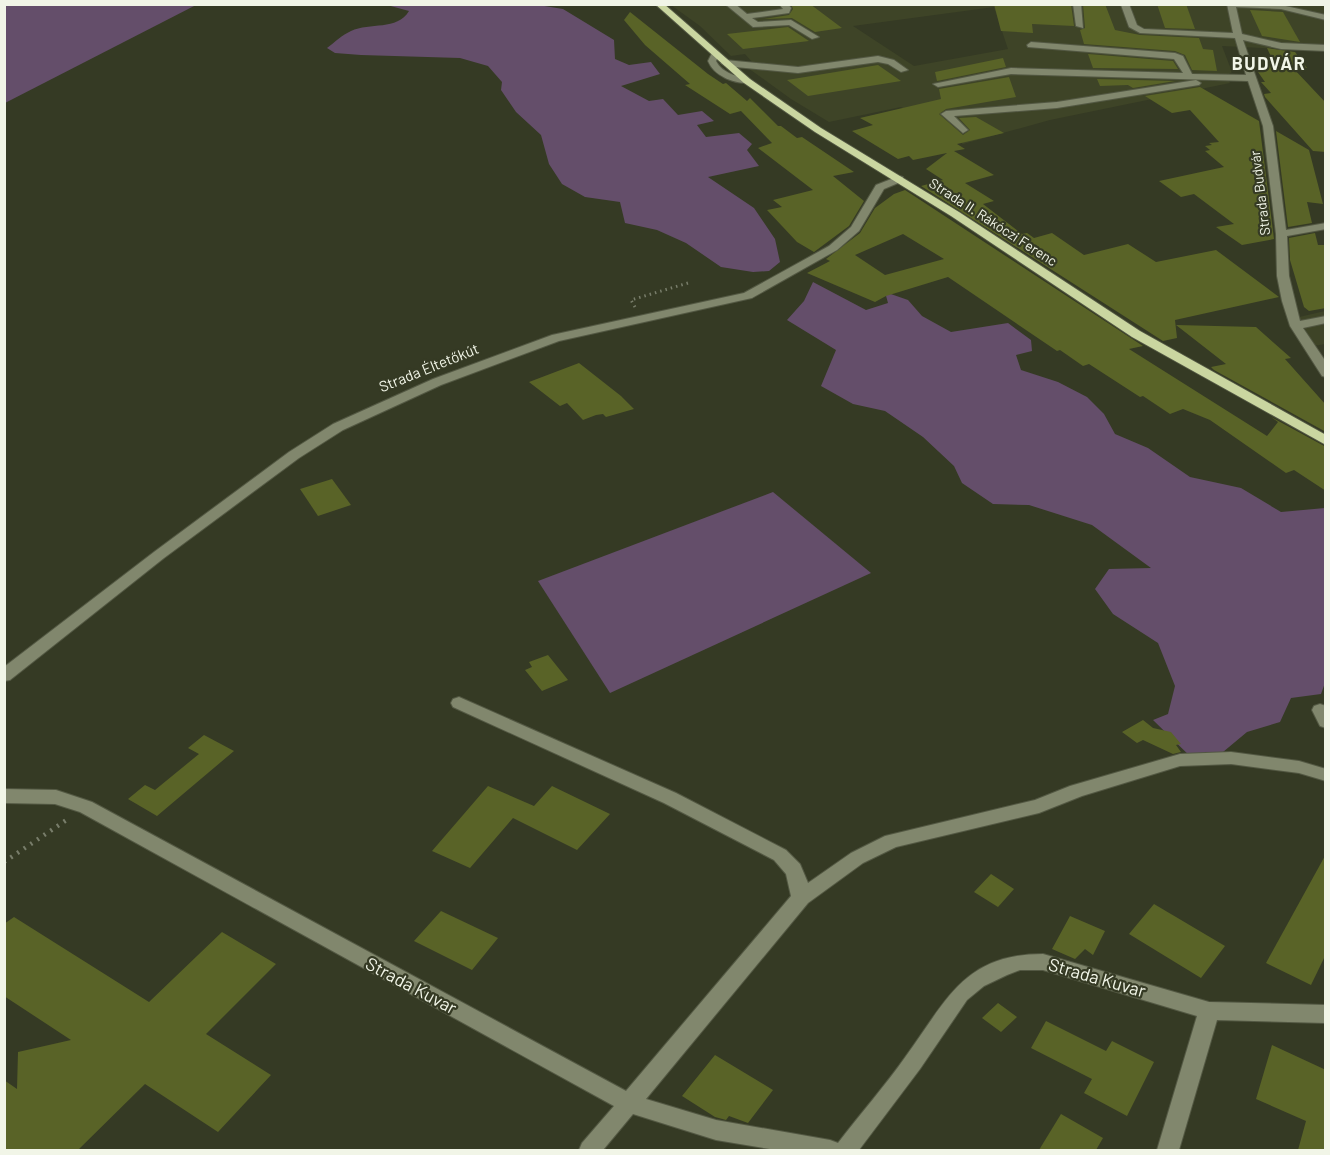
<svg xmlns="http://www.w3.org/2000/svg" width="1330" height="1155" font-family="Barlow,sans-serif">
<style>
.built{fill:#3e4427;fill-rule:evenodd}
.green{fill:#644e6a}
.building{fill:#596327;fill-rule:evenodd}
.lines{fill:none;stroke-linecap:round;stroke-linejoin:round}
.minor-casing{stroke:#535843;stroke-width:2}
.major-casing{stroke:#535843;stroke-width:2}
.path-far1{stroke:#787d6a;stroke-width:3;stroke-dasharray:1.5 4;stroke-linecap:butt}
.path{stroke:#787d6a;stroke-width:4.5;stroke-dasharray:2 6;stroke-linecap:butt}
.minor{fill:#81876d;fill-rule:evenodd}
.major{fill:#cad6a0;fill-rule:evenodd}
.labels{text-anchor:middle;stroke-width:4.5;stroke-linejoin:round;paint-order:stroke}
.far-street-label{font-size:14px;fill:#f1f5e7;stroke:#353a24}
.street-label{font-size:15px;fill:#f1f5e7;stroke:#353a24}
.far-district-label{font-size:18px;font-weight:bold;letter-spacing:1.5px;fill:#f1f5e7;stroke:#353a24}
.near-street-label{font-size:18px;fill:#f1f5e7;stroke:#353a24}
</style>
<rect width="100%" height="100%" fill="#353a24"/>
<!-- built -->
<g class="built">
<path d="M671 5H1325V51L1222 46 1232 72 1226 76 1230 83 1050 120 963 144 901 107 829 122 791 99 748 68 752 62 745 54 731 56 700 26ZM994 7 1008 49 914 66 853 26Z"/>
<path d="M1325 311V344L1314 346 1299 317Z"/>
</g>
<!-- green -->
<g class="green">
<path d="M5 4H196V5L5 103Z"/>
<path d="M532 4 563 9 614 40 615 59 629 65 651 62 660 74 621 86 649 101 663 99 678 115 702 111 714 121 697 125 706 137 739 133 752 144 747 150 759 166 708 177 754 208 775 239 780 262 769 271 753 272 721 267 686 243 657 230 625 223 620 202 585 197 562 184 549 164 541 135 516 112 501 90 502 82 488 66 460 58 361 55 335 53 327 48C335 42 342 35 351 31 370 22 397 31 409 11L387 5Z"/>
<path d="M813 282 866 310 888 303 885 292 908 300 922 316 951 332 1008 323 1031 340 1032 351 1016 355 1021 370 1058 382 1087 397 1104 414 1115 434 1148 448 1190 477 1241 488 1281 512 1325 508 1326 680 1321 694 1291 698 1280 722 1247 732 1217 757 1197 763 1153 720 1168 714 1175 686 1158 643 1113 614 1095 589 1109 569 1151 568 1092 525 1029 505 993 504 962 483 954 466 923 437 885 411 853 404 821 386 836 350 787 320 804 301Z"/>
<path d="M773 492 871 573 610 693 538 581Z"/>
</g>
<!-- building -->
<g class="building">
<path d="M791 4H810L842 28 815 32 792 18 764 19 789 15 793 9Z"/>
<path d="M994 4H1071L1074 26 1032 24 1033 33 1001 31Z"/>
<path d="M1083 4H1105L1115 30 1140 35 1199 38 1203 49 1213 50 1217 71 1192 70 1185 55 1175 51 1084 44 1080 30 1085 28Z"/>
<path d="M1157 4H1186L1195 29 1165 28Z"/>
<path d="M1250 10 1283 12 1300 42 1262 36Z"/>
<path d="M630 12 708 74 723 84 726 83 747 101 750 98 778 126H781L797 138 802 137 854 172 833 176 864 201 849 226 814 252 797 242 767 210 782 207 773 200 813 190 758 148 772 143 741 111 730 114 685 85 690 84 645 45 624 20Z"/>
<path d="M788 27 809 41 743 49 727 34Z"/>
<path d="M1267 48 1295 52 1307 68H1293L1326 103V152L1313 151 1265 97 1264 94 1271 93 1261 82H1265L1258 72H1263L1256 61H1273Z"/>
<path d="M1088 54 1173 61 1178 69 1093 68Z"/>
<path d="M1003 58 1006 67 937 81 935 72Z"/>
<path d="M878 65 901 81 808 96 787 80Z"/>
<path d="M1009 77 1016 97 946 109 939 114 963 135 970 130 959 118 976 117 1004 133 957 144 965 149 954 151 994 175 965 183 994 201 983 204 1022 234 1027 233 1034 238 1052 233 1084 255 1128 244 1156 262 1216 250 1279 297 1175 320 1177 338 1163 341 921 186 943 180 926 169 947 153 913 160 909 156 898 159 852 131 873 125 860 118 941 99 939 89Z"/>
<path d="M1097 79 1175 81 1133 88 1128 85 1100 86Z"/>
<path d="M1200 87 1259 121 1274 239 1242 245 1216 227 1234 224 1194 194 1181 197 1159 181 1224 167 1205 151 1210 150 1205 146 1212 145 1209 143 1219 142 1190 110 1172 113 1145 96Z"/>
<path d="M1276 131 1309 150 1323 204 1307 202 1312 223 1288 227Z"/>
<path d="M905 190 1143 346 1129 349 1267 436 1278 422 1271 417 1326 447V491L1294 470 1286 473 1210 420 1183 409 1170 414 1143 396 1140 397 1089 364 1083 366 1060 350 1057 351 948 277 886 296 875 302 807 273 830 261 826 259 860 233 875 208 894 194ZM903 234 944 259 885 275 855 255Z"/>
<path d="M1315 233 1318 245H1326V308L1309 311 1304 307 1290 260 1289 238Z"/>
<path d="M1176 325 1256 327 1291 358 1285 359 1326 405V432L1214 370 1211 367 1226 364Z"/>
<path d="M579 363 621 396 634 409 606 417 603 414 596 415 583 420 567 403 560 406 529 382Z"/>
<path d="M332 479 351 505 318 516 300 489Z"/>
<path d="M548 655 568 680 542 691 525 670 532 667 529 662Z"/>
<path d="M1143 720 1153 728 1171 732 1181 744 1176 745 1181 752 1173 754 1143 740 1137 743 1122 732Z"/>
<path d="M204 735 234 751 157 816 128 799 145 785 155 790 199 754 188 748Z"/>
<path d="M488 786 534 806 552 786 610 814 577 850 513 818 470 868 432 851Z"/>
<path d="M1326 854V954L1311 985 1266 963Z"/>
<path d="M991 874 1014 889 998 907 974 892Z"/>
<path d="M1154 904 1225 946 1201 978 1129 934Z"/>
<path d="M441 911 498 938 472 970 414 941Z"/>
<path d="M1070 916 1105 931 1093 955 1085 949 1075 959 1052 949Z"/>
<path d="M14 917 149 1002 222 932 276 964 206 1034 271 1075 218 1132 145 1084 78 1150H4V1080L17 1089 18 1052 71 1040 4 996V924Z"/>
<path d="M998 1003 1017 1017 1001 1032 982 1018Z"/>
<path d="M1046 1021 1106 1051 1112 1041 1154 1062 1127 1116 1084 1093 1092 1079 1031 1048Z"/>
<path d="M1272 1045 1326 1070V1150H1298L1306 1121 1256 1099Z"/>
<path d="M715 1055 773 1090 748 1123 729 1116 726 1120 715 1117 682 1096Z"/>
<path d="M1061 1114 1103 1138 1096 1150H1039Z"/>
</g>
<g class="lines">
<defs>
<g id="minor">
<path d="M725 4H735L747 14 783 9 779 4H788L791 8 789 13 752 18 758 22 791 20 819 37 812 39 789 25 753 27Z"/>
<path d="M1073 4H1081L1083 28 1076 26Z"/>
<path d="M1129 4 1137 25 1144 29 1233 33 1227 4 1281 5 1326 15V20L1281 9 1236 7 1242 34 1281 43 1326 45V51L1281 49 1243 40 1273 126 1286 230 1326 223V229L1287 236 1289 276 1300 321 1326 316V323L1303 328 1326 362V377L1322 376 1290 326 1282 301 1277 276 1276 234 1263 126 1248 81 1011 74 938 87 933 84 1011 68 1183 73 1174 59 1028 47 1027 45 1031 42 1175 53 1183 56 1192 74 1246 75 1235 38 1140 33 1129 27 1121 5Z"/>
<path d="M712 53 719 55 716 61C723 74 737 76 750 79V83C734 84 714 76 708 61Z"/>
<path d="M878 56 894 60 908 70 901 72 888 64 878 62 798 73 725 66 721 63 725 60 798 67Z"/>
<path d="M1196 80 1201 83 1199 85 1057 108 954 116 968 130 963 133 941 114 946 111 1057 102Z"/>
<path d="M899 176 903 177V181L884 189 859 231 837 250 752 298 559 341 441 385 343 430 299 458 164 558 10 680 4 681V667L154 552 289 452 333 424 433 379 552 335 744 293 829 246 851 227 876 185Z"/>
<path d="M459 697 676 793 786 850 800 864 808 883 851 853 885 836 1035 800 1070 786 1180 754 1231 752 1299 761 1326 769V781L1299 773 1231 764 1180 766 1082 796 1039 813 896 847 863 863 808 903 646 1099 716 1120 830 1140 838 1143C860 1114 885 1086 906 1056 947 1000 964 954 1043 954L1209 1002 1326 1005V1023L1217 1020 1179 1150H1157L1197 1016 1043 970H1020L1007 975 984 986 967 1000 920 1069 859 1150H776L716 1140 633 1114 603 1150H579L582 1143 614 1106 80 812 55 804 4 803V789L56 790 92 802 626 1091 791 896 786 874 774 860 664 803 453 707 451 703 453 699Z"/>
<path d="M1320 704 1326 706V728L1320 726 1312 710 1314 706Z"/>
</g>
<path id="major" d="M655 4H664L750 79 821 128 959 212 1140 331 1326 435V445L1132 337 951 216 815 132 744 83Z"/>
</defs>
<!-- minor casing -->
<use href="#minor" class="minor-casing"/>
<!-- major casing -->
<use href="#major" class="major-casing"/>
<!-- path-far1 -->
<path class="path-far1" d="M635 307 631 300 688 283"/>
<!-- path -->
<path class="path" d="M4 862 68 819"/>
<!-- minor -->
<use href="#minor" class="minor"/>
<!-- major -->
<use href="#major" class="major"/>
</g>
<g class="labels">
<!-- far-street labels -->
<g class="far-street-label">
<text transform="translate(1260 193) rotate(-97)" y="5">Strada Budvár</text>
<text transform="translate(993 222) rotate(33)" y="5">Strada II. Rákóczi Ferenc</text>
</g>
<!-- street labels -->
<g class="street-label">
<text transform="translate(429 368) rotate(-22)" y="5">Strada Éltetőkút</text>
</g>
<!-- far-district labels -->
<g class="far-district-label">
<text x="1269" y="70">BUDVÁR</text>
</g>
<!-- near-street labels -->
<g class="near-street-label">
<text transform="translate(1097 978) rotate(16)" y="6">Strada Kuvar</text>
<text transform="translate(411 986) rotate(28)" y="6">Strada Kuvar</text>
</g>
</g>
<!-- border -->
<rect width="1330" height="1155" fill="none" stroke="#f1f5e7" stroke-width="12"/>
</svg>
